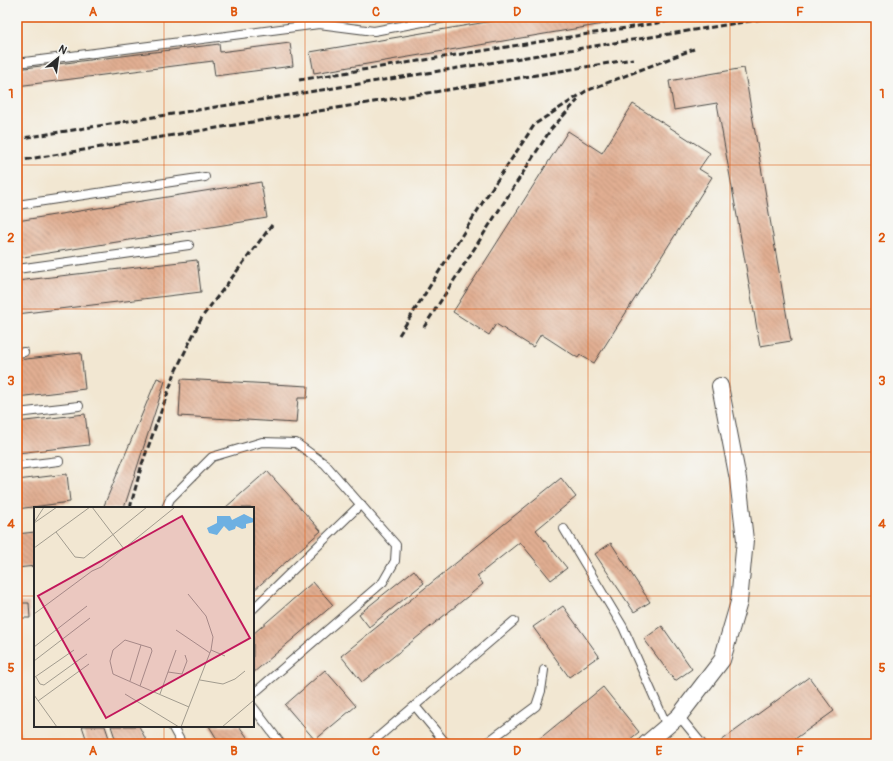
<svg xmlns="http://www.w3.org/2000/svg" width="893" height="761" font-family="Pangolin,sans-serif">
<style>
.building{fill:url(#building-back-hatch)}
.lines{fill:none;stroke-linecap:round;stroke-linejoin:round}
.lane-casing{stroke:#494744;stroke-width:10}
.street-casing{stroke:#494744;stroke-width:18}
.lane{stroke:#fff;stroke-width:8}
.street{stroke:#fff;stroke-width:16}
.rail{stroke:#2b2b2b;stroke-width:3;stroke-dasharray:6 3;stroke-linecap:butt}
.grid{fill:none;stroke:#df570e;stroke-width:1;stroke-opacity:0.55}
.inset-road{fill:none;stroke:#a29c8f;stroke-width:1}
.view{fill:#c2185b;fill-opacity:0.15;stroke:#c2185b;stroke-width:2}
.inset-edge{fill:none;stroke:#2b2b2b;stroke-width:2}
.neatline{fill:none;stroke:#df570e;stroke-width:1.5}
.grid-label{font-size:13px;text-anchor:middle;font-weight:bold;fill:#df570e}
</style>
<defs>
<pattern id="building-back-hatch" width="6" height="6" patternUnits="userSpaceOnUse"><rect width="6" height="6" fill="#e1ae92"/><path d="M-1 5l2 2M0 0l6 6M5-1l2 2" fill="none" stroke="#b78e77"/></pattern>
</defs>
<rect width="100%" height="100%" fill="#f6f6f2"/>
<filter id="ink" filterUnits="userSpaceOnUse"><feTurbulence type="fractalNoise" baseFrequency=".025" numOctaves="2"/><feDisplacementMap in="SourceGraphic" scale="8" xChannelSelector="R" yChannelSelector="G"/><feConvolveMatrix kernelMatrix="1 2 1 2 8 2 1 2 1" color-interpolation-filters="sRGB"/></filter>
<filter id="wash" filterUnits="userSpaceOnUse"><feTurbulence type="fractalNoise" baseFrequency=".012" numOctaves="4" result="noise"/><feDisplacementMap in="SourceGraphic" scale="16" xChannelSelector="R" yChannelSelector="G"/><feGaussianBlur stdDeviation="0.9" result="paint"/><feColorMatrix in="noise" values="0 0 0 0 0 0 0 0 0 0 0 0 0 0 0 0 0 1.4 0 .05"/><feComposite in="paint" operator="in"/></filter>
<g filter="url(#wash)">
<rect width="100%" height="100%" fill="#f2e7d2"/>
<g id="blocks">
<!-- building -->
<g class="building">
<path d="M86 17H95L93 21Z"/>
<path d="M516 17 639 18 314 73 310 52Z"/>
<path d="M290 43 293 66 215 76 213 61 17 86V69L219 44 220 52Z"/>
<path d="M744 68 791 341 760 346 717 103 674 110 669 81Z"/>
<path d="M633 104 710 153 699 169 712 177 594 363 580 355 578 358 541 334 533 347 496 324 489 335 453 312 568 131 602 153Z"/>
<path d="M261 182 267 218 17 258V221Z"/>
<path d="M197 260 201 292 17 314V281Z"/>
<path d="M81 353 85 389 17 397V360Z"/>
<path d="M157 378 165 381 124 508H103Z"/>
<path d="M181 379 308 386 307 398H298L296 423 179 416Z"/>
<path d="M85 414 89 445 17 453V422Z"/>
<path d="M267 471 321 531 253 591V508H225Z"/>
<path d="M67 474 70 502 17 509V480Z"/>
<path d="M561 478 576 497 536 530 567 568 551 580 520 542 477 576 483 584 362 682 341 656Z"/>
<path d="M35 532V566L17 568V534Z"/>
<path d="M611 543 650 602 634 612 595 554Z"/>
<path d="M414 570 424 583 369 627 359 614Z"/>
<path d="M313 582 333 605 253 673V634Z"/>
<path d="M17 603H29L30 618H17Z"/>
<path d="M563 606 599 656 569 677 533 627Z"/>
<path d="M662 626 692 669 675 681 644 639Z"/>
<path d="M325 670 356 706 315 740 285 705Z"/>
<path d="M809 677 834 711 788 744H724L721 741Z"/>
<path d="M603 687 639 732 624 744H533Z"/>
<path d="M17 724 23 744H17Z"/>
<path d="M82 726H105L111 744H88Z"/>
<path d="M111 726H139L148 744H117Z"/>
<path d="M209 726H239L252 744H220Z"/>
<path d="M407 740 410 744H401Z"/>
</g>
</g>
</g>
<g filter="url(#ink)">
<use href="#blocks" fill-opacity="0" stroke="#494744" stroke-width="1"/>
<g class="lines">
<defs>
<g id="lane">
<path d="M17 63 319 24 374 31 450 17"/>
<path d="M17 205 205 177"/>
<path d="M17 269 189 245"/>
<path d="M17 353 24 352"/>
<path d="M17 413 79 406"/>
<path d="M17 466 59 461"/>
<path d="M166 508 170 499 212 457 262 442 296 443 325 464 396 545 395 561 383 582 253 694"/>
<path d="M564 529 623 627 667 726"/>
<path d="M253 609 361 504"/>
<path d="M415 706 444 741 449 744"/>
<path d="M253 707 281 744"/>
<path d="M679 716 702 744"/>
<path d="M172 726 182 744"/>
<path d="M370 744 514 621"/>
<path d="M485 744 536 706 541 691 544 670"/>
</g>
<path id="street" d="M646 744 679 716 722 660 739 602 745 540 738 479 720 386"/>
</defs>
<!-- lane casing -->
<use href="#lane" class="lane-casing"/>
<!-- street casing -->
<use href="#street" class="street-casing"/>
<!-- lane -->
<use href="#lane" class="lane"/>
<!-- street -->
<use href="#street" class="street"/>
<!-- rail -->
<g class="rail">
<path d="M299 80 695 17"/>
<path d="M17 139 775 17"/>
<path d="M17 161 633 59"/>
<path d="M424 327 551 129 578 100"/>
<path d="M399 335 488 194 535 124 586 91 694 49"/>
<path d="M130 508 142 464 176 370 202 317 272 225"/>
</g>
</g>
</g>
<!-- grid -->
<path class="grid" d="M164 17V508M305 17V744M446 17V744M588 17V744M730 17V744M17 165H876M17 309H876M17 452H876M17 596H35M253 596H876M164 726V744"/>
<!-- overview -->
<g transform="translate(34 507)">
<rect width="220" height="220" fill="#f2e7d2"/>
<path d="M210 7 220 12V15L212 17V21L208 22 202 19 201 22 195 24 190 19 183 28 175 26 173 21 183 16V9H196L198 13Z" fill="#6db0e2"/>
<path class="inset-road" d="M58 0 90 42M1 14 10 0M0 16 23 0M22 25 41 50 50 51 113 0M0 41 56 0M0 107 58 64 67 60 140 1M142 123 176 146M0 140 53 99M177 143 191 149M0 154 56 111M134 165 148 167 153 154 151 148M1 170 40 143M2 170 6 177 10 178 53 147M166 173 189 177 201 172 211 164M96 174 107 138M106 179 118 144 117 141 91 133 79 143 76 154 79 167 106 179 155 200M91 187 145 220M126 187 142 143M0 188 23 220M4 194 55 157M147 220 177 143 179 130 172 109 154 87M188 220 220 193"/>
<path class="view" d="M148 9 216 131 72 211 4 89Z"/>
<rect width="220" height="220" class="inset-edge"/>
</g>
<!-- margin -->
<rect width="893" height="761" fill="none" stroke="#f6f6f2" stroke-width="44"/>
<!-- north arrow -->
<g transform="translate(58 58) rotate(29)" stroke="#f6f6f2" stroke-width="3" paint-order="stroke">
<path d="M0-3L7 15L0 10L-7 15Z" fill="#2b2b2b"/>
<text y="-6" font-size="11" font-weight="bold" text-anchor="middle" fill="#2b2b2b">N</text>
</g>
<rect x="22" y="22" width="849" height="717" class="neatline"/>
<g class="grid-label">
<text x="93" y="16">A</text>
<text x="234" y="16">B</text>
<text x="376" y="16">C</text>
<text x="517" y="16">D</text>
<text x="659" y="16">E</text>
<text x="800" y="16">F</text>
<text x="11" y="98">1</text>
<text x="882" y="98">1</text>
<text x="11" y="242">2</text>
<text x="882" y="242">2</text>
<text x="11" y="385">3</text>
<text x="882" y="385">3</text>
<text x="11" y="528">4</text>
<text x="882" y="528">4</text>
<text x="11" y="672">5</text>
<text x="882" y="672">5</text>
<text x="93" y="755">A</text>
<text x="234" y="755">B</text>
<text x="376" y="755">C</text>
<text x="517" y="755">D</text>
<text x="659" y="755">E</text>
<text x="800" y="755">F</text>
</g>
</svg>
